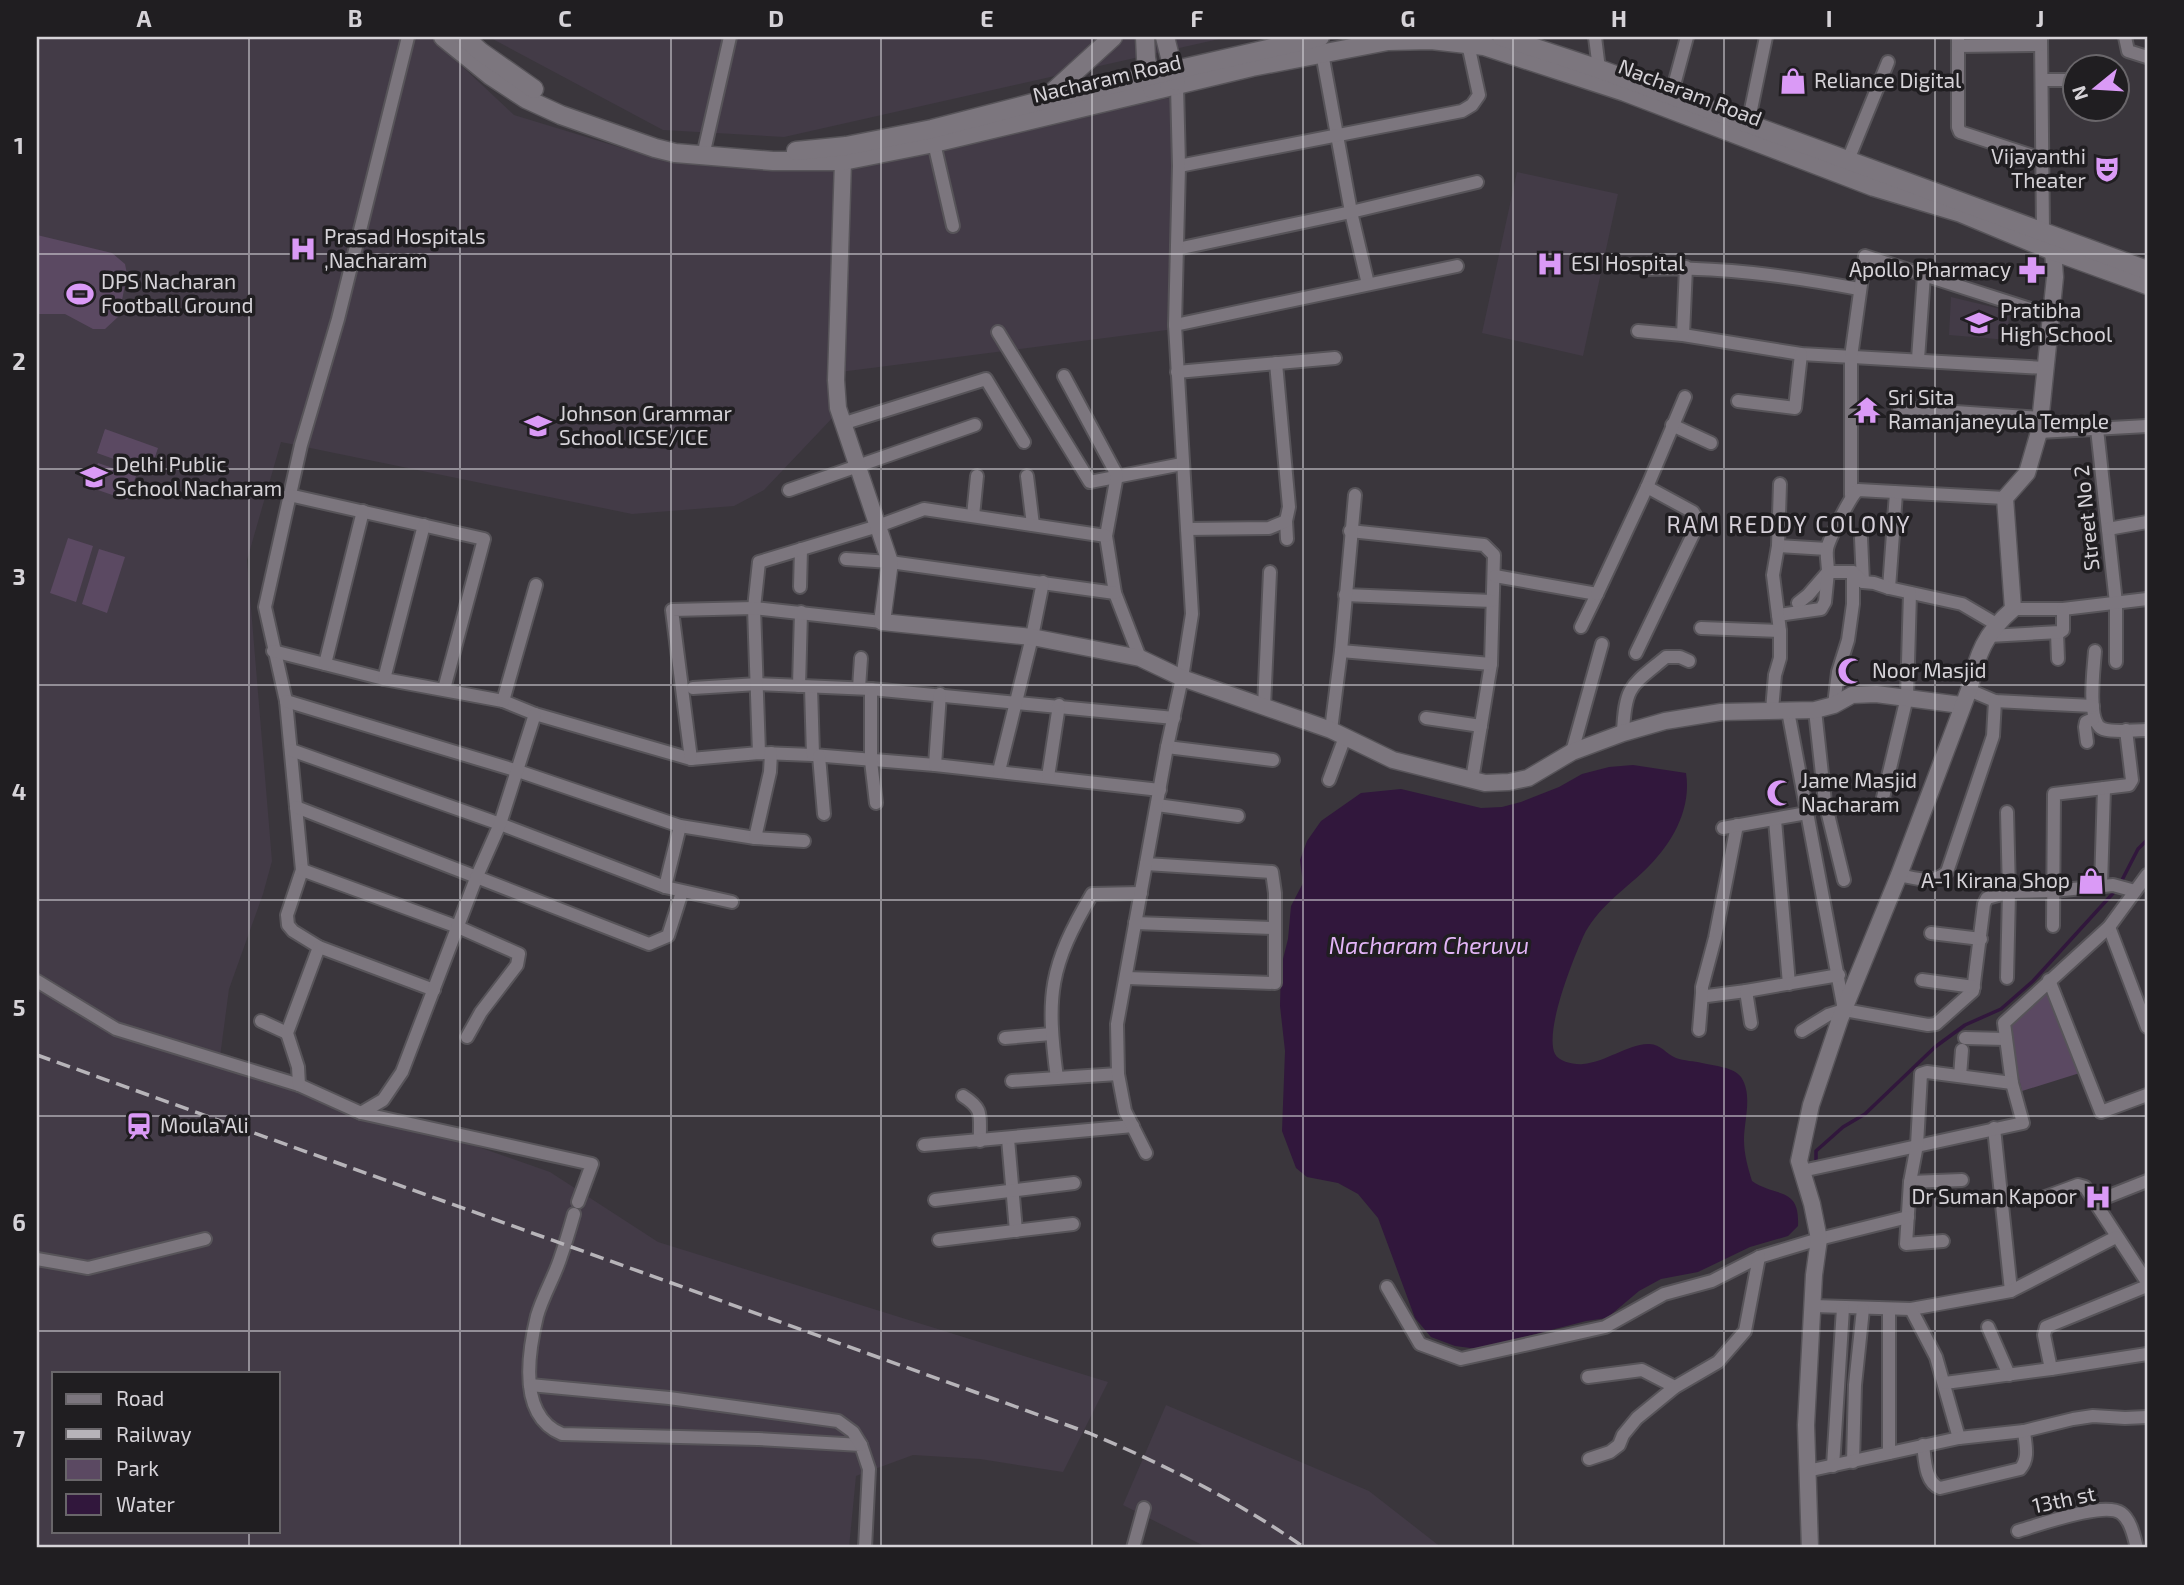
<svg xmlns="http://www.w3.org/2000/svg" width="2184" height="1585" font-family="'Exo 2',sans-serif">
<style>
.built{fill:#433b47;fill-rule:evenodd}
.green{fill:#5b4962}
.water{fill:#31173c}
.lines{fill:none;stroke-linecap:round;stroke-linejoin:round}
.stream{stroke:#31173c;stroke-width:3.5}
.minor-casing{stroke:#575459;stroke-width:16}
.tertiary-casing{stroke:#575459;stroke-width:19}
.secondary-casing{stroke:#575459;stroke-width:21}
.minor{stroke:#7c767e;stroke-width:12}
.tertiary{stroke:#7c767e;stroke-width:16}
.secondary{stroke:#7c767e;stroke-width:18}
.rail{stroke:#b7b4b9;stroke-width:3.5;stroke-dasharray:14 7;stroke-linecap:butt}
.grid{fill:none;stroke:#d6d3d8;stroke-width:2;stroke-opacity:0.55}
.labels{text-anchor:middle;stroke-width:7;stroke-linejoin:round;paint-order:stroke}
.street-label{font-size:21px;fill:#d6d3d8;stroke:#201e21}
.poi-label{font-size:21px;fill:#d6d3d8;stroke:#201e21;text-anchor:start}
.neighbourhood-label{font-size:23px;letter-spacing:2px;fill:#d6d0d9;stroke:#201e21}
.water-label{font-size:23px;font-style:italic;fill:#e2b4f6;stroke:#201e21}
.neatline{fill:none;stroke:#d6d3d8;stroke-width:2.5}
.grid-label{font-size:23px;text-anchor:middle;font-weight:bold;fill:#d6d3d8}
</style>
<rect width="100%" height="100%" fill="#3a363c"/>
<!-- built -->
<g class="built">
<path d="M37 37H431L514 115 655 158 809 169 1174 97 1167 330 840 372 837 413 764 490 734 506 632 514 281 442 247 560 272 861 263 894 229 989 220 1057 550 1172 658 1242 1108 1382 1063 1472 980 1459 913 1455 856 1476 849 1548H37ZM54 1373H278V1531H54Z"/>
<path d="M489 37H1228L784 137 663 130Z"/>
<path d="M1517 172 1618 194 1583 356 1482 333Z"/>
<path d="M1951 297 2009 311 2008 340 1949 335Z"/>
<path d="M1166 1405 1369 1491 1442 1548H1208L1123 1505Z"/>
</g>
<!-- green -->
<g class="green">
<path d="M37 235 112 253 125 264 127 274 119 316 105 329H93L65 314H37Z"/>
<path d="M105 429 158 448 150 472 97 453Z"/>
<path d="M98 463 136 476 127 500 89 487Z"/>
<path d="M68 538 93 546 76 602 50 593Z"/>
<path d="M99 549 125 557 107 613 82 604Z"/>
<path d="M2049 987 2083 1072 2022 1091 2006 1024Z"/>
</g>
<!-- water -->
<path class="water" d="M1633 765 1686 773C1692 810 1671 846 1644 871 1623 891 1596 909 1583 937 1573 960 1544 1031 1555 1054 1559 1062 1575 1065 1583 1064 1606 1062 1626 1045 1648 1044 1660 1043 1666 1054 1676 1058 1684 1061 1694 1061 1702 1063 1714 1066 1734 1067 1741 1077 1753 1095 1744 1120 1744 1140 1744 1154 1748 1168 1752 1181 1777 1198 1800 1186 1798 1226L1788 1236 1750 1247 1698 1272 1661 1279 1639 1291 1607 1318 1586 1321 1478 1349 1455 1346 1431 1337 1415 1318 1378 1218 1358 1194 1338 1183 1307 1177 1296 1168 1282 1131 1285 1051 1280 1006 1281 967 1288 939 1291 906 1303 883 1300 860 1307 841 1321 821 1361 793 1401 789 1481 808 1502 807 1521 802 1559 787 1582 774 1609 767Z"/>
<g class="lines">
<!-- stream -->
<g class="stream">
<path d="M2120 884 2138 849 2147 840"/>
<path d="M1816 1161V1151L1843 1127 1865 1114 1935 1047 1965 1025 2001 1009 2033 981 2116 890"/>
</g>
<defs>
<g id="minor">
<path d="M408 37 338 319 301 445 265 607 286 701 302 870 287 915 288 925 293 931 319 947 434 990"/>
<path d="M1595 37 1599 69"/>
<path d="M1958 37V127L1960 132 2042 159"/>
<path d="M2041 37 2043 231"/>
<path d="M2125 37 2128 51 2147 57"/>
<path d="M1958 46 2041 45"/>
<path d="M1322 53 1351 212 1368 284"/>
<path d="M2043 80H2076"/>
<path d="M1670 100 1687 37"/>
<path d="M1748 124 1766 37"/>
<path d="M934 143 953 226"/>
<path d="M705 147 730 37"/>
<path d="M1848 160 1888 62"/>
<path d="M1179 166 1462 111 1472 105 1479 95 1468 44"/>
<path d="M1177 249 1351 212 1477 182"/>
<path d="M1646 269C1717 266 1789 276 1859 289"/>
<path d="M1175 325 1457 266"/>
<path d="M1638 331 1683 335 1801 354 2045 368"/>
<path d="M998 332 1090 482 1182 464"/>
<path d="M1683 335 1686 267"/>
<path d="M1918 359 1924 275 2052 316"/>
<path d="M1276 363 1289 507 1286 521 1287 539"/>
<path d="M1177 372 1335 358"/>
<path d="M1064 376 1117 475 1106 536 1115 593 1140 658"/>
<path d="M1738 401 1795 408 1801 354"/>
<path d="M1899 408 2041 418"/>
<path d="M845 423 986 379 1024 442"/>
<path d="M1672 425 1711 443"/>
<path d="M2097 429 2116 603V662"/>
<path d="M2039 432 2147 426"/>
<path d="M1027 476 1033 525"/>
<path d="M789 490 975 425"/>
<path d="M289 495 484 539 444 689"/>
<path d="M1851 495V357L1865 256 1924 275"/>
<path d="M973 516 977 476"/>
<path d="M1187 529 1269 528 1286 521"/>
<path d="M2108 529 2147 522"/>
<path d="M1350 531 1484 545 1494 555 1491 664 1472 780"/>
<path d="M1861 538 1863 582"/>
<path d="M1778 546 1827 549"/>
<path d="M846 559 890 562 1115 593"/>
<path d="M1495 576 1597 594 1581 627"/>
<path d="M800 587 801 549"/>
<path d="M1889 588 1896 493"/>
<path d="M1597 594 1647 487 1685 397"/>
<path d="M1345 595 1492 601"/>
<path d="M1798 603 1808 595 1828 572C1828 564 1826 556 1827 549 1829 539 1851 495 1858 490L2005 498"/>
<path d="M2013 609H2063L2147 599"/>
<path d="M1778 615 1821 609 1825 602 1828 572H1853L1863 582 1874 583 1889 588 1962 604 1996 624"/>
<path d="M1701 628 1780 631"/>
<path d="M2057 633 2058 659"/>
<path d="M1989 636 2060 632 2063 630V609"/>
<path d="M273 651 384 679 503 701 535 714 691 759 759 753 813 755 935 765 1160 790"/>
<path d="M1341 651 1491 664"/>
<path d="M2095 651C2094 667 2086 723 2103 729 2115 733 2134 730 2147 730"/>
<path d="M1636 653 1699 522 1693 512 1647 487"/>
<path d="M325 664 363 511"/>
<path d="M384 679 424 525"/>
<path d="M799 686 801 612"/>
<path d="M811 687 813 755"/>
<path d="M693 688 758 684 871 689 1174 718"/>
<path d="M859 688 861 658"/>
<path d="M871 689V761L876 803"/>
<path d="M1969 690 1995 701 2093 706"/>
<path d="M286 701 518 771 680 826 755 838 804 841"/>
<path d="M503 701 536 585"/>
<path d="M1834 705 1838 672 1848 640 1853 604V572"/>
<path d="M1264 707 1270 572"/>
<path d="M1772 710 1775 675 1780 658V631L1773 575 1778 546 1780 484"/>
<path d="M1815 710 1825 802 1844 880"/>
<path d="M1788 711 1844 1010 1928 1025 1936 1024 1973 991 1984 904 1987 898 2009 892 2053 891 2113 885 2135 891"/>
<path d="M1426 718 1481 726"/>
<path d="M1331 730 1341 651 1355 495"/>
<path d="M1623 733C1625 685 1631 686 1666 657H1680L1689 661"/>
<path d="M2087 742 2085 727 2086 722 2093 719"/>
<path d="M1167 747 1273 760"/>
<path d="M291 750 500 824 665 887 732 902"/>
<path d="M1572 752 1602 644"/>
<path d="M759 753 754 608 759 562 878 526 924 509 1106 536"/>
<path d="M819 756 824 814"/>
<path d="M691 759 672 610 754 608 882 622"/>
<path d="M935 765 940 694"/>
<path d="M999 771 1032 637 1043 582"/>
<path d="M1048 777 1059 705"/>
<path d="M1329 780 1345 737"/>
<path d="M1882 802 1907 697 1910 593"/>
<path d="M1157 805 1238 816"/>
<path d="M296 807 649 944 668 936 682 892"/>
<path d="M1775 820 1789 984"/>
<path d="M1737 825 1715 938 1702 987V993L1707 996 1746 991"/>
<path d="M1723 828 1807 813"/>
<path d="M755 838 770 772 771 753"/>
<path d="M302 870 458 927 519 954 517 965 481 1012 467 1037"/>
<path d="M1899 875C1916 878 1933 885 1947 872L1993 736 1995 701"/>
<path d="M2101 885 2104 788"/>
<path d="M665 887 680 826"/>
<path d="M1135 923 1275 928"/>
<path d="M2053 926 2054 794 2129 785 2132 780 2126 730"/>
<path d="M2109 927 2147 1027"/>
<path d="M1931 933 1981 939"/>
<path d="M1127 978 1275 983V893L1272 872 1146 864"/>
<path d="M2007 978 2009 892 2007 812"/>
<path d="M1922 980 1974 987"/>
<path d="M2049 980 2101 1112 2147 1095"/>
<path d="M37 981 116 1029 299 1085 361 1113 592 1164 578 1202"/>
<path d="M261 1021 287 1033"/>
<path d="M1751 1023 1746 991 1839 975"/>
<path d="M1699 1030 1702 993"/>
<path d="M1802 1031 1828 1015 1844 1010"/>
<path d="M1005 1038 1051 1034"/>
<path d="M1965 1038 2006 1039"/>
<path d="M1960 1076 1962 1050"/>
<path d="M1057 1078C1046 995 1049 967 1092 894L1141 893"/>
<path d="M1012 1081 1118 1074"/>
<path d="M299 1085 298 1067 287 1033 319 947"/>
<path d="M963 1096C985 1110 979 1116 980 1141"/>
<path d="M361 1113 383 1100 402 1072 477 876 500 824 535 714"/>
<path d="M1994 1128 2011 1291"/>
<path d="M1008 1139 1016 1231"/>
<path d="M924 1145 1133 1126"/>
<path d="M1146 1153 1125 1111 1118 1074 1117 1024 1167 747 1182 678 1192 614 1175 325 1179 166 1177 86"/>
<path d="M1802 1171 2023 1123 2012 1083 2004 1023 2109 927 2147 875"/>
<path d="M1910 1182 1962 1180"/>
<path d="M2040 1199 2078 1185 2085 1187 2147 1282"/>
<path d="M935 1200 1074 1183"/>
<path d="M2094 1202 2147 1181"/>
<path d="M574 1214C570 1228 566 1242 561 1256 555 1276 543 1295 537 1316 528 1353 518 1416 562 1434L758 1439 861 1445 869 1469 865 1548"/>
<path d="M939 1240 1073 1224"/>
<path d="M1943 1241 1906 1244 1910 1182 1917 1145 1921 1074 1927 1072 2012 1083"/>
<path d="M37 1259 88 1268 205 1239"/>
<path d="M1387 1287 1420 1344 1461 1359 1605 1327 1664 1294 1712 1281 1759 1257 1819 1239 1908 1217"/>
<path d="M1813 1306 1911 1309 2011 1291 2116 1237"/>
<path d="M1911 1309 1936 1357 1959 1438"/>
<path d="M1988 1327 2009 1375"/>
<path d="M2051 1369 2044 1335 2046 1327 2147 1286"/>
<path d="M1588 1377 1642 1370 1675 1387"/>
<path d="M1945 1383 2051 1369 2147 1354"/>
<path d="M530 1385 669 1398 838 1421 853 1432 861 1445"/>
<path d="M1923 1445C1925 1459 1925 1483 1940 1488L2020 1469C2030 1458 2025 1444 2024 1431"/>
<path d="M1889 1453V1309"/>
<path d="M1589 1459 1610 1452 1619 1445 1623 1435 1637 1418 1675 1387 1718 1362 1745 1331 1759 1257"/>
<path d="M1853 1462 1855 1385 1863 1309"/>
<path d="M1833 1466 1843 1308"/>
<path d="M1807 1471 1959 1438 2024 1431 2073 1419 2093 1416 2125 1418 2147 1417"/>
<path d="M2018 1531C2038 1525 2104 1501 2121 1513 2131 1520 2134 1537 2137 1548"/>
<path d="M1133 1548 1144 1508"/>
</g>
<g id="tertiary">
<path d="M843 161 836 380 838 408 890 562 882 622 1032 637 1140 658 1182 678 1331 730 1393 760 1485 783 1509 782 1528 778 1572 752 1623 733 1665 721 1721 712 1815 710 1834 705 1852 695 1876 694 1961 705"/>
<path d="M1810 1548 1806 1425 1814 1275 1819 1239 1812 1204 1799 1161 1811 1105 1840 1019 1899 875 1969 690C1977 655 1985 633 2013 609L2005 498 2027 473 2039 432 2055 277 2053 251"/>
</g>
<g id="secondary">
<path d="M443 37 491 76 526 99 561 115 655 148 675 153 773 161H843L934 143 1252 67 1388 41 1431 40 1484 46 1625 92 1874 187 1961 213 2053 251 2147 285"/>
<path d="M464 37 481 52 534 89"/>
<path d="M1145 37 1146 58 1152 89"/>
<path d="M1165 37 1176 81"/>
<path d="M1502 37 1599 69 2147 270"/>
<path d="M1044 100 1113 37"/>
<path d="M796 151 846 146 932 129 1044 100 1320 37"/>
</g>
</defs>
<!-- minor casing -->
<use href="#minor" class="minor-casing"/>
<!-- tertiary casing -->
<use href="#tertiary" class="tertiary-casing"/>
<!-- secondary casing -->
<use href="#secondary" class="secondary-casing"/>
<!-- minor -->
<use href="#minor" class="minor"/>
<!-- tertiary -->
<use href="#tertiary" class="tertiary"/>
<!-- secondary -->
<use href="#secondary" class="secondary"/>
<!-- rail -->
<path class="rail" d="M37 1055 1089 1433C1165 1465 1238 1501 1305 1548"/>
</g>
<!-- grid -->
<path class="grid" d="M249 37V1373M460 37V1548M671 37V1548M881 37V1548M1092 37V1548M1303 37V1548M1513 37V1548M1724 37V1548M1935 37V1548M37 254H2147M37 469H2147M37 685H2147M37 900H2147M37 1116H2147M37 1331H2147M249 1531V1548"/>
<!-- icons -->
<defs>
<symbol id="shop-bare" viewBox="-9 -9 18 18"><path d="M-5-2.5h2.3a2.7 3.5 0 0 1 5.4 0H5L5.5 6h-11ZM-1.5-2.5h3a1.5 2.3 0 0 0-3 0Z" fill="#da9af6" stroke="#201e21" stroke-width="2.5" paint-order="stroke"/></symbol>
<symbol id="theatre-bare" viewBox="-9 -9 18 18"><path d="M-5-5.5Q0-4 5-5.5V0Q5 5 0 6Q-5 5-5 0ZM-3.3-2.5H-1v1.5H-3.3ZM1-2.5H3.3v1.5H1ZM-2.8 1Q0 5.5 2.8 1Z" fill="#da9af6" stroke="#201e21" stroke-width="2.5" paint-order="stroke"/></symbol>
<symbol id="hospital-bare" viewBox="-9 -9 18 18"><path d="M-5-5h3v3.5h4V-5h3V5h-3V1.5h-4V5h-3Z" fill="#da9af6" stroke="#201e21" stroke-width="2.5" paint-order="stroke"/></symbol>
<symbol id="pharmacy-bare" viewBox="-9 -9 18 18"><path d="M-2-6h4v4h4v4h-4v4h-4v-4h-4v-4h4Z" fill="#da9af6" stroke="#201e21" stroke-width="2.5" paint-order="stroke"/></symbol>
<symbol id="stadium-bare" viewBox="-9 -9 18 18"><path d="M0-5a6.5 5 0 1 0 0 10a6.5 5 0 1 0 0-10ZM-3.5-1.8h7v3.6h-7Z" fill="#da9af6" stroke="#201e21" stroke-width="2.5" paint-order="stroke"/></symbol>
<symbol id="school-bare" viewBox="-9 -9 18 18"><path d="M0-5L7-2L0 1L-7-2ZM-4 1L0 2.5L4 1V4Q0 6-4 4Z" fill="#da9af6" stroke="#201e21" stroke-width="2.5" paint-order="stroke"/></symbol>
<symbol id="temple-bare" viewBox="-9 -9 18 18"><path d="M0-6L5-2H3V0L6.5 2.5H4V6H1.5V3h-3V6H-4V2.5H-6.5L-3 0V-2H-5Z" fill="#da9af6" stroke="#201e21" stroke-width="2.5" paint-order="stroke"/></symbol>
<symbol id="mosque-bare" viewBox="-9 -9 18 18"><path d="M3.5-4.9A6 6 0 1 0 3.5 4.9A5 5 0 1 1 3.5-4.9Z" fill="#da9af6" stroke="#201e21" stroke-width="2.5" paint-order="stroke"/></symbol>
<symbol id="station-bare" viewBox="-9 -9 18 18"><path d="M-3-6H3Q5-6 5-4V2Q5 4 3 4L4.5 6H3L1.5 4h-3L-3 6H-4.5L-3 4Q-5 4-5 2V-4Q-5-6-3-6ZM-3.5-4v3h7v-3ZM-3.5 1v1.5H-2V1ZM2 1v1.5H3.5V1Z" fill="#da9af6" stroke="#201e21" stroke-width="2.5" paint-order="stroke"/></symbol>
</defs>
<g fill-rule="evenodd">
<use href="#shop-bare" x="1774" y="62" width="38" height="38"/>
<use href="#theatre-bare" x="2088" y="150" width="38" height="38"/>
<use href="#hospital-bare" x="284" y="230" width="38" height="38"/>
<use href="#hospital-bare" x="1531" y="245" width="38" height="38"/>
<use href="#pharmacy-bare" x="2013" y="251" width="38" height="38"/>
<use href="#stadium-bare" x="61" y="275" width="38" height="38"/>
<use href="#school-bare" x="1960" y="304" width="38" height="38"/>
<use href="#temple-bare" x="1848" y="391" width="38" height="38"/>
<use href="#school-bare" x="519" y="407" width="38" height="38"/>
<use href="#school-bare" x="75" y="458" width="38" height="38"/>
<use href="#mosque-bare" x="1832" y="652" width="38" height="38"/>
<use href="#mosque-bare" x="1761" y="774" width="38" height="38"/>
<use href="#shop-bare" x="2072" y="862" width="38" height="38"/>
<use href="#station-bare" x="120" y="1107" width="38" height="38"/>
<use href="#hospital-bare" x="2079" y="1178" width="38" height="38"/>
</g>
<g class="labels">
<!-- street labels -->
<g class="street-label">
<text transform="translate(1107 79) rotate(-13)" y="7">Nacharam Road</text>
<text transform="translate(1690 93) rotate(21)" y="7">Nacharam Road</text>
<text transform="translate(2087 518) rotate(-96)" y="7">Street No 2</text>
<text transform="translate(2064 1500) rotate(-12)" y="7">13th st</text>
</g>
<!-- poi labels -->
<g class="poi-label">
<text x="1814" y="88">Reliance Digital</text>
<text x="2086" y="164" text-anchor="end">Vijayanthi<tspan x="2086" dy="24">Theater</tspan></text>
<text x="324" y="244">Prasad Hospitals<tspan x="324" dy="24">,Nacharam</tspan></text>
<text x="1571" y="271">ESI Hospital</text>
<text x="2011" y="277" text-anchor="end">Apollo Pharmacy</text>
<text x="101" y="289">DPS Nacharan<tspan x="101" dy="24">Football Ground</tspan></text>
<text x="2000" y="318">Pratibha<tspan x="2000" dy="24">High School</tspan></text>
<text x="1888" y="405">Sri Sita<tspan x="1888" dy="24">Ramanjaneyula Temple</tspan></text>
<text x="559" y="421">Johnson Grammar<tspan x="559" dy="24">School ICSE/ICE</tspan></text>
<text x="115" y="472">Delhi Public<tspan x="115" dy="24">School Nacharam</tspan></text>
<text x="1872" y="678">Noor Masjid</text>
<text x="1801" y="788">Jame Masjid<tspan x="1801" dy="24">Nacharam</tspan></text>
<text x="2070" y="888" text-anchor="end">A-1 Kirana Shop</text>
<text x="160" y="1133">Moula Ali</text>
<text x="2077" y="1204" text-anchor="end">Dr Suman Kapoor</text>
</g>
<!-- neighbourhood labels -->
<g class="neighbourhood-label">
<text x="1789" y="533">RAM REDDY COLONY</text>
</g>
<!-- water labels -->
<g class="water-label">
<text x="1429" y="954">Nacharam Cheruvu</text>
</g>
</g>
<!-- border -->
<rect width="2184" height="1585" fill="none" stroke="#201e21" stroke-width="77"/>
<!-- legend -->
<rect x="52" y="1372" width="228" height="161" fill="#201e21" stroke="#69666a" stroke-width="2"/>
<rect x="66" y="1394" width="35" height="10" fill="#7c767e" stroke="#69666a" stroke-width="2"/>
<text x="116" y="1406" font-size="21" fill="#d6d3d8">Road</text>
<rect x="66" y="1429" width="35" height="10" fill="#b7b4b9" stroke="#69666a" stroke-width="2"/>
<text x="116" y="1442" font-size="21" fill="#d6d3d8">Railway</text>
<rect x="66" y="1459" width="35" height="21" fill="#5b4962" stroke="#69666a" stroke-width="2"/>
<text x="116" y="1476" font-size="21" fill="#d6d3d8">Park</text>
<rect x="66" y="1494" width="35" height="21" fill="#31173c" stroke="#69666a" stroke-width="2"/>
<text x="116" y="1512" font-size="21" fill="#d6d3d8">Water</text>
<!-- north arrow -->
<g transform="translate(2096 88) rotate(252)"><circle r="33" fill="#201e21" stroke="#69666a" stroke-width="2"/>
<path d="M0-5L12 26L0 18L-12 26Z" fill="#da9af6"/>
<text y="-10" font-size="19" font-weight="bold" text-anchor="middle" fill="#d6d3d8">N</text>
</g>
<rect x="38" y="38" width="2108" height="1508" class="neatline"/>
<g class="grid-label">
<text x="144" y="27">A</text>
<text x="355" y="27">B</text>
<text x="565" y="27">C</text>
<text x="776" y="27">D</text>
<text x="987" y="27">E</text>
<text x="1197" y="27">F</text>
<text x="1408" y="27">G</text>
<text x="1619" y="27">H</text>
<text x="1829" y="27">I</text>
<text x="2040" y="27">J</text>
<text x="19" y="154">1</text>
<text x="19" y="370">2</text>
<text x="19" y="585">3</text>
<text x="19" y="800">4</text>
<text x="19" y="1016">5</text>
<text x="19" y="1231">6</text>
<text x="19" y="1447">7</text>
</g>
</svg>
